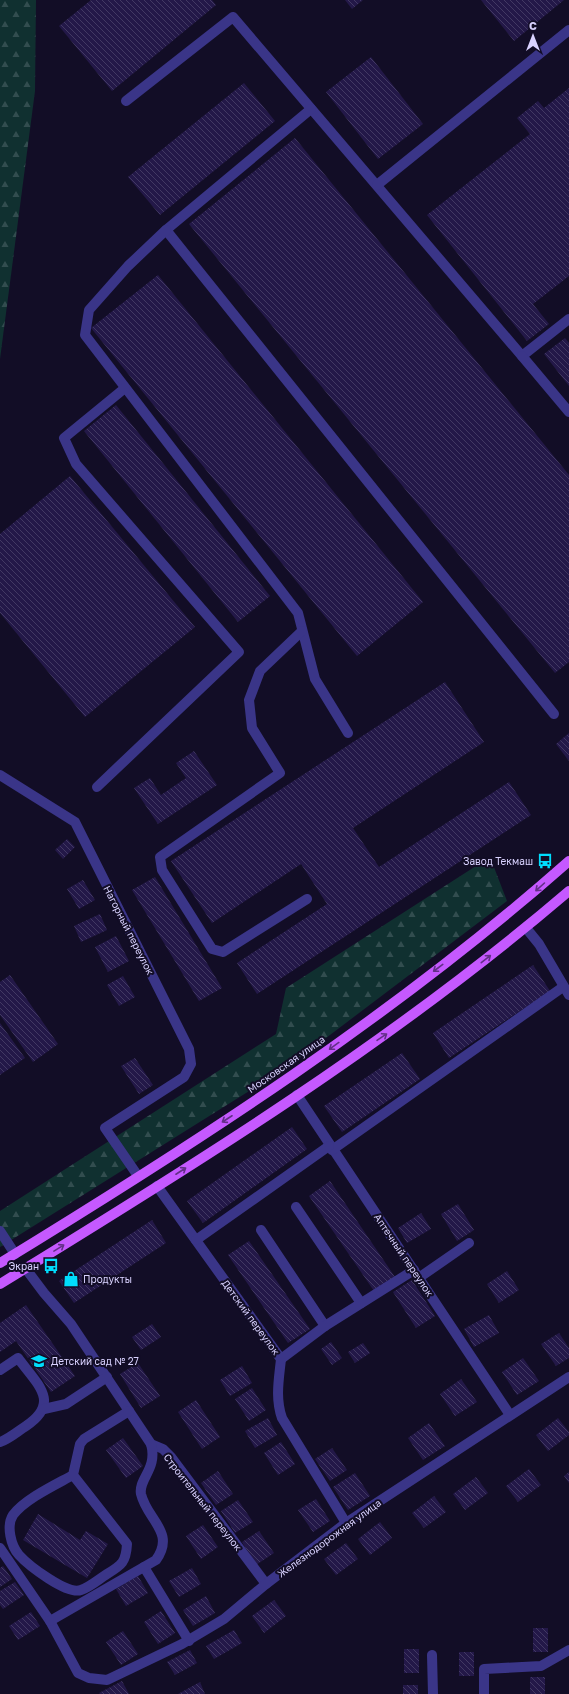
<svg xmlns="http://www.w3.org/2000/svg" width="569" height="1694" font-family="'Golos Text',sans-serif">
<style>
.forest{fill:url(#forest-firs)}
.building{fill:url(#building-back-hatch)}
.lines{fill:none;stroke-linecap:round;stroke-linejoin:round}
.minor{stroke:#3a3588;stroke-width:10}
.major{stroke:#c559ff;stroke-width:10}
.oneway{stroke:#632f88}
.labels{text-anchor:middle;stroke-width:4;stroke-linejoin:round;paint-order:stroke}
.poi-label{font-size:10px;fill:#d9d2ff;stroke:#120d26;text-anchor:end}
.street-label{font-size:10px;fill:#d9d2ff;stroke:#120d26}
</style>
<defs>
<pattern id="forest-firs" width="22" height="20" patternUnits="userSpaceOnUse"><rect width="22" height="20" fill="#103030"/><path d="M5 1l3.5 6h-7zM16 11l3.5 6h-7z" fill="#324d4f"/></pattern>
<pattern id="building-back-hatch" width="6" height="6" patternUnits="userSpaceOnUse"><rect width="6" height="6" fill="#231848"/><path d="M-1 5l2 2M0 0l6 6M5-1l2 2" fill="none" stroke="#423963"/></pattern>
</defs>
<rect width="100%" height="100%" fill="#120d26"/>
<!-- forest -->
<g class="forest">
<path d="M0 0H36L35 91 0 359Z"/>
<path d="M490 857 507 901 289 1066 0 1247V1211L276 1034 286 988Z"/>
</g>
<!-- building -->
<g class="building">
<path d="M91 0H212L216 5 112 91 59 26Z"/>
<path d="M345 0H363L352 9Z"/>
<path d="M481 0H564L514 41Z"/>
<path d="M371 57 423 124 378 159 326 92Z"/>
<path d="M244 83 275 121 160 215 128 177Z"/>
<path d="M569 88V276L533 304 549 324 527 341 427 215 530 134 517 118 538 101 544 108Z"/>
<path d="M295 138 569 475V662L555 673 189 224Z"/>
<path d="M158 275 423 602 357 656 91 328Z"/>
<path d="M565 338 569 343V386L544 354Z"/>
<path d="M116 405 270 596 238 622 84 431Z"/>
<path d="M70 476 195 627 85 717 0 613V534Z"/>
<path d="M445 682 484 742 353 828 379 867 509 782 531 815 257 994 237 963 327 904 301 864 212 923 171 861Z"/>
<path d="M569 733V761L556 744Z"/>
<path d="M194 751 217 785 158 824 134 788 150 778 161 795 186 778 176 763Z"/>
<path d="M67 839 75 847 63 859 55 850Z"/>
<path d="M155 877 222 988 199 1001 132 890Z"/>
<path d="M83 880 95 900 79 909 67 889Z"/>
<path d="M100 914 107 930 81 942 74 926Z"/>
<path d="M116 936 129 961 108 972 95 947Z"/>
<path d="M533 965 550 991 449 1058 433 1033Z"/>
<path d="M10 975 58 1044 33 1062 0 1015V982Z"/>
<path d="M123 976 135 997 119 1006 107 985Z"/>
<path d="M0 1023 25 1058 0 1075Z"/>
<path d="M402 1053 420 1079 342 1132 324 1106Z"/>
<path d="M135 1058 153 1085 139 1094 121 1066Z"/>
<path d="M292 1127 307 1149 203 1223 187 1201Z"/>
<path d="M330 1181 395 1277 374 1291 309 1196Z"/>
<path d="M458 1204 474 1230 457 1241 441 1214Z"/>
<path d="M421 1213 431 1229 407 1243 398 1228Z"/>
<path d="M152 1220 166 1243 74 1303 59 1281Z"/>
<path d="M249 1241 310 1329 288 1343 228 1255Z"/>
<path d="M507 1271 519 1290 499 1303 487 1284Z"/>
<path d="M412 1280 435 1316 416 1328 393 1292Z"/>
<path d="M26 1305 75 1376 51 1392 16 1341 0 1352V1323Z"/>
<path d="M489 1315 499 1333 474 1347 464 1329Z"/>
<path d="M152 1324 161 1337 141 1350 132 1337Z"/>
<path d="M559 1333 569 1348V1358L556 1366 541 1344Z"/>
<path d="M331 1342 342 1358 332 1365 321 1349Z"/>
<path d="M363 1343 370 1353 355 1363 348 1352Z"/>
<path d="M523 1358 539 1381 517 1395 502 1372Z"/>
<path d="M138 1363 160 1396 141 1408 120 1374Z"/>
<path d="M242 1366 252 1383 230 1396 220 1380Z"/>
<path d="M461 1379 477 1402 455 1416 440 1394Z"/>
<path d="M252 1388 266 1410 249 1421 235 1399Z"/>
<path d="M196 1400 220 1437 202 1449 178 1412Z"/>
<path d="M268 1418 277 1435 255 1448 245 1431Z"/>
<path d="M558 1418 569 1432V1435L548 1451 536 1435Z"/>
<path d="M429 1423 445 1446 423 1460 408 1438Z"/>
<path d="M123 1438 143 1466 126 1478 106 1450Z"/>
<path d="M281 1442 295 1464 278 1475 264 1453Z"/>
<path d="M332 1448 347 1470 330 1481 315 1459Z"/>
<path d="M529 1469 541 1485 518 1502 506 1486Z"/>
<path d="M218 1471 233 1494 216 1505 201 1483Z"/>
<path d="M569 1472V1483L564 1476Z"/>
<path d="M355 1473 370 1496 348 1510 333 1487Z"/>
<path d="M476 1477 488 1493 465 1510 453 1494Z"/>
<path d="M434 1496 446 1512 424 1528 412 1513Z"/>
<path d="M316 1499 330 1521 313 1532 298 1510Z"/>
<path d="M238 1500 253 1522 235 1533 221 1511Z"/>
<path d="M38 1514 80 1540 86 1531 108 1544 87 1578 23 1540Z"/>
<path d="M380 1522 392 1538 370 1555 358 1539Z"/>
<path d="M203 1525 218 1547 201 1559 186 1536Z"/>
<path d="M259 1531 274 1553 256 1565 242 1542Z"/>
<path d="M346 1543 358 1559 336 1575 324 1559Z"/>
<path d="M3 1566 12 1579 0 1587V1568Z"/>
<path d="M192 1568 201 1584 179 1597 169 1581Z"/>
<path d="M138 1576 148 1593 126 1606 116 1589Z"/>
<path d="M15 1582 24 1595 3 1609 0 1605V1591Z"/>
<path d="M206 1596 215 1613 193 1626 183 1610Z"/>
<path d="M274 1600 286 1616 264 1633 252 1616Z"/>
<path d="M161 1611 175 1633 158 1644 144 1622Z"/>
<path d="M31 1612 40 1626 18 1640 9 1626Z"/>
<rect x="533" y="1628" width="15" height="24"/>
<path d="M234 1630 242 1643 214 1659 206 1646Z"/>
<path d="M123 1631 138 1654 121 1665 106 1642Z"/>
<rect x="404" y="1649" width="15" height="24"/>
<path d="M190 1650 197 1663 175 1675 167 1662Z"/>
<rect x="459" y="1652" width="15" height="24"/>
<rect x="530" y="1677" width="15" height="17"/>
<path d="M122 1681 129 1694H100L99 1693Z"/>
<path d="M200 1682 205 1694H178Z"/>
<rect x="403" y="1685" width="15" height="9"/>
</g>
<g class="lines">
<!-- minor -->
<g class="minor">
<path d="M126 101 233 17 522 356 569 319"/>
<path d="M311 109 166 230 554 714"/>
<path d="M377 185 569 30"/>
<path d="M166 230 128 266 89 310 85 335 298 613 315 679 348 733"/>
<path d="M522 356 569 412"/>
<path d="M302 631 260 671 249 700 252 728 280 773 160 857 162 870 212 949 223 952 307 899"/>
<path d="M0 775 75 822 189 1049 191 1064 184 1077 105 1128 138 1176"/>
<path d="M97 787 239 652 76 464 64 438 125 388"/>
<path d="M526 928 539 944 569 995"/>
<path d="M297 1095 510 1415"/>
<path d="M332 1150 563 987"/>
<path d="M157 1186 281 1359C279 1379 275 1398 282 1418L346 1523"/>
<path d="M296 1207 361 1303"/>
<path d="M261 1230 325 1326"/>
<path d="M0 1231 15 1254"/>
<path d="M196 1240 329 1146"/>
<path d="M26 1269 44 1293 71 1324 151 1444 163 1449 171 1457 266 1584"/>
<path d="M420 1277 469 1243"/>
<path d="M281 1359 325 1326 414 1270"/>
<path d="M0 1370 18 1358C36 1383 62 1402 26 1426 18 1431 9 1439 0 1442"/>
<path d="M44 1409 66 1404 107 1377"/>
<path d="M73 1475C55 1485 25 1499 13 1515 6 1526 11 1546 19 1555 29 1566 67 1595 81 1590 90 1587 99 1579 107 1574 122 1565 126 1562 127 1544L73 1475 80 1444 84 1439 129 1411"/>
<path d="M0 1548 50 1621 78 1673 89 1678 107 1680 182 1644 224 1619 266 1584 346 1523 569 1377"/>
<path d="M144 1567 189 1641"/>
<path d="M50 1621 156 1560C176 1532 147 1520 141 1494 138 1479 158 1469 151 1444"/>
<path d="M432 1655 433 1694"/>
<path d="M484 1694V1669L541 1666 569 1650"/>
</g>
<!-- major -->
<g class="major">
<path d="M0 1263C198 1142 395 1015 569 861"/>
<path d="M0 1284C196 1164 394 1041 569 891"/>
</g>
</g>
<!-- one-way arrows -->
<defs><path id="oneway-shaft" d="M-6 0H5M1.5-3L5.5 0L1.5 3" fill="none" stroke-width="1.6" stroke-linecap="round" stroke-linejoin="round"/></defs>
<g class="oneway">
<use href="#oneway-shaft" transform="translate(540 887) rotate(138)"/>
<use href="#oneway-shaft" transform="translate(486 959) rotate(-38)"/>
<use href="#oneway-shaft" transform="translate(438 968) rotate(143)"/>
<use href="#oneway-shaft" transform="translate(382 1037) rotate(-34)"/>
<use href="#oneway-shaft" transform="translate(334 1046) rotate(144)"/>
<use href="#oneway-shaft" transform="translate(227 1119) rotate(147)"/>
<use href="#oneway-shaft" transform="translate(181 1171) rotate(-33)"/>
<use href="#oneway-shaft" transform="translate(59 1248) rotate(-32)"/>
</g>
<!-- icons -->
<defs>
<symbol id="bus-bare" viewBox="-9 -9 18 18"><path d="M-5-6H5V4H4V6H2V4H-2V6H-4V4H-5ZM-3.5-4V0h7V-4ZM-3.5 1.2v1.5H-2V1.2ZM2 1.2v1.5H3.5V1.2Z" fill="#00ddfd" stroke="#120d26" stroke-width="2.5" paint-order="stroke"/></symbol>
<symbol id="shop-bare" viewBox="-9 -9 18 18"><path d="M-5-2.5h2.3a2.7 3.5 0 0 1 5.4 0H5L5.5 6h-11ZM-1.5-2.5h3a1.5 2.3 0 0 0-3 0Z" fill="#00ddfd" stroke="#120d26" stroke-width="2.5" paint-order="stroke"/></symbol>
<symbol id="school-bare" viewBox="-9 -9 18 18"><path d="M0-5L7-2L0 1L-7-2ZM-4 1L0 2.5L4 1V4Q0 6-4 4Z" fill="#00ddfd" stroke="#120d26" stroke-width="2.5" paint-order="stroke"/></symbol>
</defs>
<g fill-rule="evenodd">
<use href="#bus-bare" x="534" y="850" width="22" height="22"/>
<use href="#bus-bare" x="40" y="1255" width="22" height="22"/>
<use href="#shop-bare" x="60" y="1268" width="22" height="22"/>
<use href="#school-bare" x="28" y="1350" width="22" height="22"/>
</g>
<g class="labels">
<!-- poi labels -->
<g class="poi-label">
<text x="533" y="865">Завод Текмаш</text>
<text x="39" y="1270">Экран</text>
<text x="83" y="1283" text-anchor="start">Продукты</text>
<text x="51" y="1365" text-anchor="start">Детский сад № 27</text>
</g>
<!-- street labels -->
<g class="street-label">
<text transform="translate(129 930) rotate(63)" y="4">Нагорный переулок</text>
<text transform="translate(286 1064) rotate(-35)" y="4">Московская улица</text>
<text transform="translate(404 1255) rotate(56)" y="4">Аптечный переулок</text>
<text transform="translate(251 1317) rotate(54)" y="4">Детский переулок</text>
<text transform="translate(203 1502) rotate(52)" y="4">Строительный переулок</text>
<text transform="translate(329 1538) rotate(-36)" y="4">Железнодорожная улица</text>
</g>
</g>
<!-- north arrow -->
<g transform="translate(533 36)" stroke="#120d26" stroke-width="3" paint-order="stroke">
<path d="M0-3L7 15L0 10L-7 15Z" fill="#d9d2ff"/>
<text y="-6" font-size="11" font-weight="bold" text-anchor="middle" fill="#d9d2ff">С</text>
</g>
</svg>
